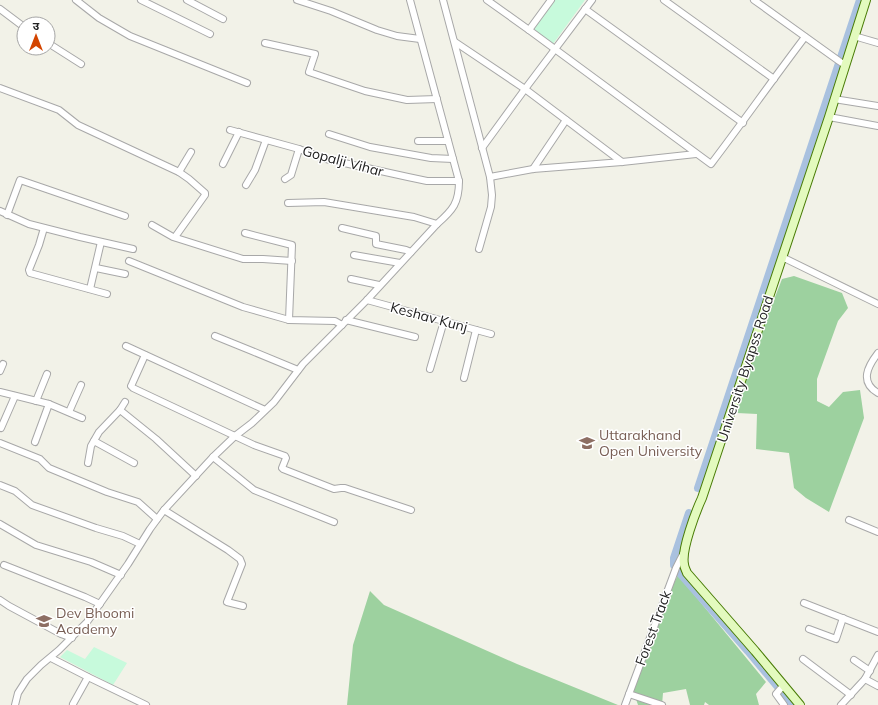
<svg xmlns="http://www.w3.org/2000/svg" width="878" height="705" font-family="Mulish,'Noto Sans Devanagari',sans-serif">
<style>
.forest{fill:#9dd19f}
.park{fill:#c7fadc}
.lines{fill:none;stroke-linecap:round;stroke-linejoin:round}
.canal{stroke:#a9c1df;stroke-width:8}
.minor-casing{stroke:#a8a8a8;stroke-width:8}
.secondary-casing{stroke:#487c05;stroke-width:10}
.minor{stroke:#fff;stroke-width:6}
.secondary{stroke:#e3fabe;stroke-width:8}
.labels{text-anchor:middle;stroke-width:3;stroke-linejoin:round;paint-order:stroke}
.street-label{font-size:14px;fill:#212121;stroke:#fff}
.education-label{font-size:14px;fill:#785e54;stroke:#fff;text-anchor:start}
</style>
<rect width="100%" height="100%" fill="#f2f2e8"/>
<!-- forest -->
<g class="forest">
<path d="M794 276 842 293 848 308 838 321 817 379V401L829 407 843 392 860 390 864 418 829 512 806 498 794 488 789 453 756 449 757 414 737 413 734 403 782 279Z"/>
<path d="M678 575 766 682 756 694 759 705H709L705 702 704 705H690L686 689 663 693 662 705H638L632 687 661 608Z"/>
<path d="M370 591 384 605 517 664 618 705H347L353 645Z"/>
</g>
<!-- park -->
<g class="park">
<path d="M555 0H585L553 44 533 30Z"/>
<path d="M94 647 127 663 113 685 60 657 67 650 85 659Z"/>
</g>
<g class="lines">
<!-- canal -->
<g class="canal">
<path d="M698 488 860 0"/>
<path d="M674 565V558L689 513"/>
<path d="M679 572 748 651 793 705"/>
</g>
<defs>
<g id="minor">
<path d="M76 0 99 18 130 36 247 83"/>
<path d="M141 0 210 34"/>
<path d="M187 0 223 19"/>
<path d="M297 0 331 11 377 30 397 36 420 39"/>
<path d="M443 0 490 177 492 195 491 207 479 249"/>
<path d="M487 0 529 30 711 164C743 122 773 79 805 37"/>
<path d="M664 0 774 79"/>
<path d="M754 0 839 61 845 65"/>
<path d="M0 9 24 27"/>
<path d="M585 9 743 123"/>
<path d="M529 30 551 0"/>
<path d="M854 36 878 43"/>
<path d="M455 42 525 89 622 162"/>
<path d="M48 43 81 64"/>
<path d="M265 43 315 54 309 72 365 91 407 100 437 99"/>
<path d="M0 88 59 110 78 125 179 172 189 179 205 193V195L175 237"/>
<path d="M834 99 878 106"/>
<path d="M829 117 878 126"/>
<path d="M230 130 299 149 326 159 408 177 427 181H459"/>
<path d="M329 134 370 147 431 158 453 159"/>
<path d="M418 141H448"/>
<path d="M482 148 525 89 592 0"/>
<path d="M223 164 239 132"/>
<path d="M533 169 566 120"/>
<path d="M179 172 191 152"/>
<path d="M490 177 533 169 622 162 696 154"/>
<path d="M285 179 291 175 299 149"/>
<path d="M246 185 255 170 266 140"/>
<path d="M288 203 324 202 414 217 437 224"/>
<path d="M0 211 29 224 80 237 133 249"/>
<path d="M7 215 20 180 125 216"/>
<path d="M152 225 173 237 243 259H263L292 261"/>
<path d="M44 228 39 245 29 270 30 273 107 294"/>
<path d="M342 228 376 236V244L406 250 411 252"/>
<path d="M245 233 292 245 289 320"/>
<path d="M354 255 400 263"/>
<path d="M782 257 878 304"/>
<path d="M129 261 243 307 289 320 335 321 342 325"/>
<path d="M96 268 125 274"/>
<path d="M351 279 379 285"/>
<path d="M90 289 101 242"/>
<path d="M367 300 491 334"/>
<path d="M346 320 415 337"/>
<path d="M215 336 252 351 298 370"/>
<path d="M126 346 265 410"/>
<path d="M878 353C868 366 859 382 878 393"/>
<path d="M145 355 132 384 131 386 133 388 254 445 285 456 286 458 282 468 283 469 334 489 341 488H345L411 510"/>
<path d="M430 369 444 321"/>
<path d="M0 371 3 364"/>
<path d="M464 378 476 330"/>
<path d="M0 392 49 404 82 418"/>
<path d="M36 401 47 374"/>
<path d="M120 410 125 402"/>
<path d="M69 412 81 385"/>
<path d="M1 428 15 396"/>
<path d="M94 441 134 463"/>
<path d="M35 442 49 404"/>
<path d="M0 443 40 459 49 468 107 492 138 502 157 519"/>
<path d="M213 457 254 490 334 522"/>
<path d="M88 463 91 446 99 432 120 410 156 439 196 476"/>
<path d="M0 485 15 491 32 505 96 528 123 536 140 544"/>
<path d="M164 510 228 550 240 559 242 564 240 569 227 602 243 606"/>
<path d="M849 520 878 532"/>
<path d="M0 524 36 545 91 562 121 575"/>
<path d="M4 565 85 597 100 604"/>
<path d="M0 600 9 606 61 634 72 638"/>
<path d="M804 603 878 632"/>
<path d="M809 629 836 639 843 618"/>
<path d="M51 658 88 677 146 705"/>
<path d="M803 659 851 695"/>
<path d="M854 660 870 671"/>
<path d="M865 679 878 686"/>
<path d="M783 686 776 694 784 705"/>
<path d="M629 694 662 705"/>
<path d="M73 704 88 677"/>
<path d="M15 705 18 693 27 679 41 665 59 650 87 622 128 564 150 529 164 510 213 457 235 436 252 423 274 402 303 364 367 300 437 224C453 210 459 203 459 181L410 0"/>
<path d="M625 705 676 568 683 554"/>
<path d="M841 705 865 679 878 655"/>
</g>
<path id="secondary" d="M800 705 755 651 687 573C686 570 684 567 684 564 681 550 696 511 702 498L829 117 866 0"/>
</defs>
<!-- minor casing -->
<use href="#minor" class="minor-casing"/>
<!-- secondary casing -->
<use href="#secondary" class="secondary-casing"/>
<!-- minor -->
<use href="#minor" class="minor"/>
<!-- secondary -->
<use href="#secondary" class="secondary"/>
</g>
<!-- icons -->
<defs>
<symbol id="university-bare" viewBox="-9 -9 18 18"><path d="M0-5L7-2L0 1L-7-2ZM-4 1L0 2.5L4 1V4Q0 6-4 4Z" fill="#8d6e63" stroke="#fff" stroke-width="2.5" paint-order="stroke"/></symbol>
<symbol id="school-bare" viewBox="-9 -9 18 18"><path d="M0-5L7-2L0 1L-7-2ZM-4 1L0 2.5L4 1V4Q0 6-4 4Z" fill="#8d6e63" stroke="#fff" stroke-width="2.5" paint-order="stroke"/></symbol>
</defs>
<g fill-rule="evenodd">
<use href="#university-bare" x="576" y="432" width="22" height="22"/>
<use href="#school-bare" x="33" y="610" width="22" height="22"/>
</g>
<g class="labels">
<!-- street labels -->
<g class="street-label">
<text transform="translate(343 161) rotate(15)" y="5">Gopalji Vihar</text>
<text transform="translate(429 317) rotate(15)" y="5">Keshav Kunj</text>
<text transform="translate(745 369) rotate(-72)" y="5">University Byapss Road</text>
<text transform="translate(653 628) rotate(-70)" y="5">Forest Track</text>
</g>
<!-- education labels -->
<g class="education-label">
<text x="599" y="440">Uttarakhand<tspan x="599" dy="16">Open University</tspan></text>
<text x="56" y="618">Dev Bhoomi<tspan x="56" dy="16">Academy</tspan></text>
</g>
</g>
<!-- north arrow -->
<g transform="translate(36 36)"><circle r="19" fill="#ffffff" stroke="#a6a6a6"/>
<path d="M0-3L7 15L0 10L-7 15Z" fill="#d34500"/>
<text y="-6" font-size="11" font-weight="bold" text-anchor="middle" fill="#212121">उ</text>
</g>
</svg>
